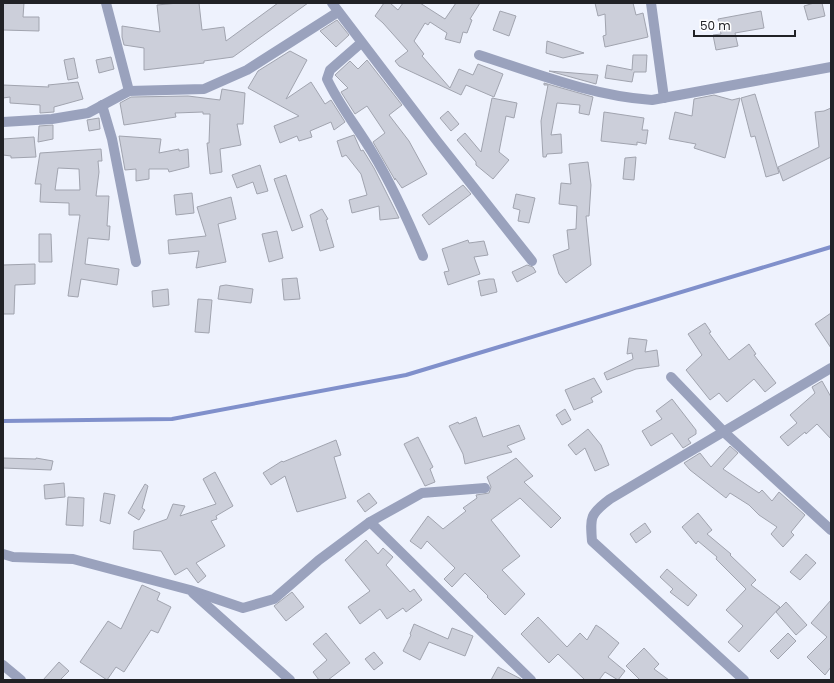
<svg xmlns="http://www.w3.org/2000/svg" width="834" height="683" font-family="Poppins,sans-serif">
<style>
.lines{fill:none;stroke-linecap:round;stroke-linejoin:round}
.stream{stroke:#8090cb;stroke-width:4}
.building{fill:#cccfda;stroke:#a1a4af;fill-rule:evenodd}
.minor{stroke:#9aa2bd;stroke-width:10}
</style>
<rect width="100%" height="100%" fill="#eef2fd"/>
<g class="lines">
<!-- stream -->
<path class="stream" d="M3 421 172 419 406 375 831 247"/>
</g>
<!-- building -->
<g class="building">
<path d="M3 3H24L23 17H39V31L3 30Z"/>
<path d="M178 3H199L202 30 224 27 226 41 278 3H308L233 57 204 61V63L144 70V48L124 45 122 37V26L160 32 157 5Z"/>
<path d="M384 3H390L398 10 403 3H420L445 19 456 3H480L470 19 472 20 467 33 463 32 460 43 445 39 447 33 430 22 428 25 425 23 414 41 424 54 422 56 450 88 459 69 473 75 478 64 503 74 494 97 466 85 461 95 399 66 395 61 408 51 383 23 375 16Z"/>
<path d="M595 3H633L636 15 643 13 648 37 605 47 603 36 606 35 605 14 598 16Z"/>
<path d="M814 3H822L825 16 808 20 804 6Z"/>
<path d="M500 11 516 16 509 36 493 30Z"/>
<path d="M761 11 764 28 735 33 738 46 716 50 713 35 721 34 718 19Z"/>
<path d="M337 20 349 35 336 47 320 31Z"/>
<path d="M547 41 584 53 563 58 546 53Z"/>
<path d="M290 51 307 60 286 99 311 82 325 104 331 100 345 122 334 130 331 122 310 131 312 137 299 141 297 136 280 143 274 126 299 116 248 88 258 71Z"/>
<path d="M633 55H647L646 72H634L632 82 605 78 607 65 632 70Z"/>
<path d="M111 57 114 69 99 73 96 60Z"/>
<path d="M74 58 78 78 68 80 64 60Z"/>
<path d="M367 60 402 105 389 115 409 141 427 174 402 188 395 178V180L373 142 385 133 367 106 355 114 341 92 348 88 335 75 350 61 358 69Z"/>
<path d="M549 71 598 75 596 84Z"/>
<path d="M78 82 83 99 54 107V112L40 113V105L10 103V97L3 98V85L49 87 48 85Z"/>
<path d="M544 83 593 97 589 115 579 113 580 105 557 103 551 135 561 134 562 153 547 154 546 157H543L541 121 548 85H544Z"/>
<path d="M222 89 245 93 243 124H237L241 145 220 149 222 172 210 174 207 143H209L210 114H203V112L175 113 176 117 124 125 120 103 131 97 188 96 220 100Z"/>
<path d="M755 94 779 173 766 177 755 136 751 137 741 98Z"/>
<path d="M714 95 732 100 740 98 725 158 694 148 696 144 669 139 675 112 692 116 694 99Z"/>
<path d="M492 98 517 103 514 118 506 116 499 152 509 160 493 179 476 165V162L457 140 465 133 481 152Z"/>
<path d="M831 108V157L783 181 778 167 819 147 815 112 824 111Z"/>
<path d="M448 111 459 124 451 131 440 118Z"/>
<path d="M604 112 644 118 642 130H648L646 144 637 142V145L601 141Z"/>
<path d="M99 118 100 129 89 131 87 120Z"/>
<path d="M53 125V139L38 142 39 126Z"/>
<path d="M354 135 361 151 363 150 374 168 399 218 380 220 379 206 352 213 349 200 367 195 361 174 346 155 342 157 337 141Z"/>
<path d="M119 136 161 139 159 153 179 149V151L188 149 189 167 169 172 168 169H149V179L136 181V169L125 170Z"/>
<path d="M34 137 36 157 11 158V156L3 155V139Z"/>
<path d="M101 149 102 161H98L99 172 96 196H109L107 226H110L109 240 88 238 85 264 119 269 117 285 81 279 78 297 68 296 80 215H69V203L40 202 41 184H35L40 153ZM58 168 79 169 80 190H55Z"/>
<path d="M636 157 634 180 623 179 625 158Z"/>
<path d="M588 162 591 185 589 216H586L591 265 566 283 559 274 553 255 569 249 567 230 576 229 577 206 559 204 561 183 571 184 569 164Z"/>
<path d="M260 165 268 191 257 194 253 182 237 188 232 175Z"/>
<path d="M286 175 303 227 292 231 274 179Z"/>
<path d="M463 185 471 194 429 225 422 215Z"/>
<path d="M192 193 194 213 176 215 174 195Z"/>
<path d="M516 194 535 198 529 223 518 221 520 210 513 208Z"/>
<path d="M231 197 236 219 218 224 226 262 196 268 199 251 169 254 168 240 206 236 197 207Z"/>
<path d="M322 209 328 219 326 220 334 247 320 251 310 215Z"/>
<path d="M277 231 283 258 269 262 262 234Z"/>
<path d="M39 234H51L52 262H39Z"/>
<path d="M468 240 469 243 484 241 488 255 474 257 480 274 448 285 444 272 449 271 442 249Z"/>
<path d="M35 264V284L15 285 14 314H3V265Z"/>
<path d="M527 265 533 267 536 272 517 282 512 272Z"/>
<path d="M297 278 300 299 284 300 282 279Z"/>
<path d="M489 279H494L497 292 481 296 478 281Z"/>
<path d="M226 285 253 289 251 303 218 299 220 286Z"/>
<path d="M168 289 169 305 153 307 152 291Z"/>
<path d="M198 299 212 300 209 333 195 332Z"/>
<path d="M831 313V348L815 324Z"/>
<path d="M705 323 711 332 709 333 729 360 749 344 756 354 754 355 776 383 765 392 754 379 727 402 719 393 710 400 686 370 702 355 688 334Z"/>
<path d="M629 338 647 340 645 352 657 350 659 366 636 369 607 380 604 373 633 359 632 353 627 354Z"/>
<path d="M594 378 602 392 591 398 593 402 574 410 565 390Z"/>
<path d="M822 381 831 397V439L817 424 806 434 805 432 788 446 780 437 797 423 790 415 815 393 812 387Z"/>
<path d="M672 399 696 430V434L688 439 691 443 683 448 672 433 651 446 642 431 662 419 656 411Z"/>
<path d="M565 409 571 420 562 425 556 415Z"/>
<path d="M476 417 483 437 519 425 525 439 507 446 512 452 465 464 463 454 449 426 458 422 459 424Z"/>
<path d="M588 429 601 445 609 465 595 471 585 448 576 455 568 445Z"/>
<path d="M418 437 433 467 430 469 435 482 425 486 404 444Z"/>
<path d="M336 440 341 455 334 457 346 498 297 512 285 476 271 485 263 473 282 461 283 462Z"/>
<path d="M730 446 738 453 723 469 759 493 762 490 772 501 779 492 805 515 791 532 794 535 783 547 771 534 777 527 759 515 749 505 730 493 726 498 690 470 684 463 700 453 711 467Z"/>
<path d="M3 458 36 459V458L53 461 51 470 3 468Z"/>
<path d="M516 458 533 476 524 482 561 518 551 528 520 498 491 520 520 556 502 570 525 594 505 615 487 597 488 596 465 573 452 587 444 579 455 568 427 541 421 549 410 541 428 516 443 529 466 511 463 508 477 498 476 495 489 493 491 487 487 477Z"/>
<path d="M215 472 233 506 216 516 217 519 211 521 225 546 196 563 206 576 198 583 187 568 175 575 161 551 133 549 134 531 167 519 173 504 185 506 180 516 216 504 203 479Z"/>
<path d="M64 483 65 497 45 499 44 485Z"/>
<path d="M145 484 148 486 142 508 145 510 139 520 128 513Z"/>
<path d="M104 493 115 495 110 524 100 521Z"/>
<path d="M369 493 377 503 365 512 357 501Z"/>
<path d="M68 497 84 498 83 526 66 525Z"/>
<path d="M698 513 712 530 707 534 731 554 730 555 756 580 751 585 780 607 739 652 728 642 743 626 726 610 746 589 716 559 717 557 698 541 696 544 682 527Z"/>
<path d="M645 523 651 532 636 543 630 534Z"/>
<path d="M366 540 378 554 383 548 393 557 386 565 410 592 414 589 422 600 406 612 403 608 387 619 380 609 360 624 348 607 370 591 345 560Z"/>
<path d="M806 554 816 563 800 580 790 572Z"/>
<path d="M667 569 697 595 688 606 670 592 673 589 660 577Z"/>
<path d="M142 585 160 593 157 600 171 607 158 633 151 630 124 672 116 667 107 680 80 662 108 621 121 629Z"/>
<path d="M292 592 304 607 286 621 274 606Z"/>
<path d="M831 600V667L825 675 807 657 827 637 811 623Z"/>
<path d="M786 602 807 625 796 635 776 612Z"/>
<path d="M538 617 567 647 580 633 587 640 596 625 602 629 619 643 608 657 625 671 618 680 605 672 599 680H585L558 654 549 663 521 634Z"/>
<path d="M414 624 448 639 452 628 473 636 465 656 429 642 420 660 403 651 411 635 410 634Z"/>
<path d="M326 633 350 663 328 680H319L313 672 327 660 313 644Z"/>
<path d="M788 633 796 641 778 659 770 651Z"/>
<path d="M644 648 659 664 654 669 669 680H640L626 666Z"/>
<path d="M374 652 383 663 374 670 365 659Z"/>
<path d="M59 662 69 671 60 680H43Z"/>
<path d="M498 667 521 679 522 680H491Z"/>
</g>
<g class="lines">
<!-- minor -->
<g class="minor">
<path d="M106 3 129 91"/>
<path d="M332 3 437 141 532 261"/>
<path d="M651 3 664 98"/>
<path d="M361 43 330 70 327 79C339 105 357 127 372 152 392 185 408 220 423 256"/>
<path d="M479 55C535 73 592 96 652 100L831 67"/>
<path d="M102 105 112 139 136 262"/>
<path d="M3 122 52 119 88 113 129 91 204 89 247 70 338 12"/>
<path d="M671 377 725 433 831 530"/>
<path d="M370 522 531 680"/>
<path d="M3 554 13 557 73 559 190 590 243 608 274 599 319 560 370 522 422 493 485 488"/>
<path d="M193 593 290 680"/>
<path d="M3 665 21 680"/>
<path d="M744 680 592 541C590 517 590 514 610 499L831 368"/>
</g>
</g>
<!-- border -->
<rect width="834" height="683" fill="none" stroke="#212226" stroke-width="8"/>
<!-- scale -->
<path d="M694 30v6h101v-6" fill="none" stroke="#212226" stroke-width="2"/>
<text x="700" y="30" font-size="12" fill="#212226" stroke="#ffffff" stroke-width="3" paint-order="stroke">50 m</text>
</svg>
